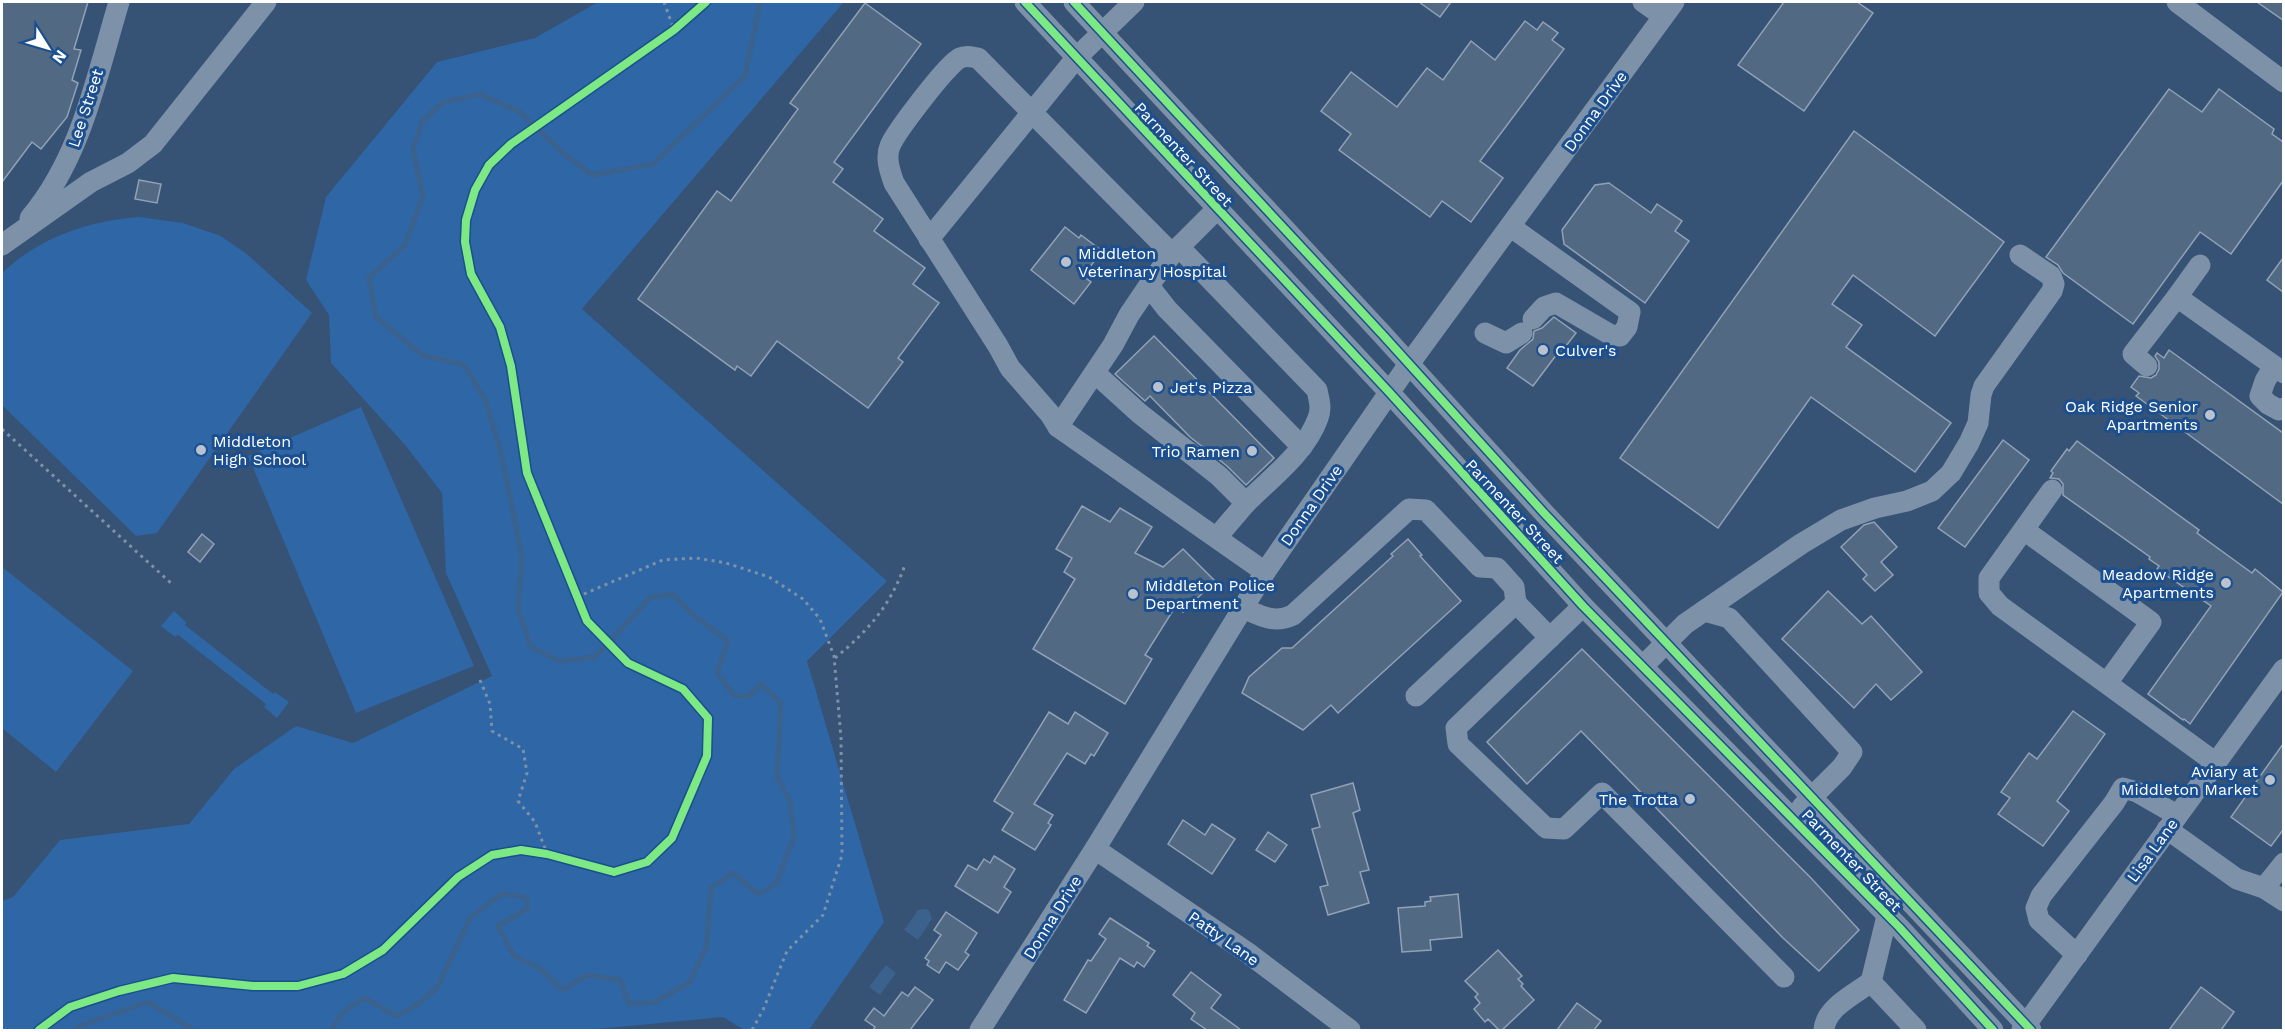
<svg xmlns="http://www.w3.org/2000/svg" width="2285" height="1032" font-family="'Work Sans',sans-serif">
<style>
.green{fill:#2f66a5}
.water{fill:#3b618d}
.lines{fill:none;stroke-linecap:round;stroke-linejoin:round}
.stream{stroke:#3b618d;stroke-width:5}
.building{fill:#526984;stroke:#92a2b6;stroke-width:1.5}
.path{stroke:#7d92a8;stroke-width:3;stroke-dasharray:3 4.5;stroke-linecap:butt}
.minor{stroke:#7d92a8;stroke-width:21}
.cycleway-casing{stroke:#1b4f8f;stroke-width:11}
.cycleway{stroke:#7ce984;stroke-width:8}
.poi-dot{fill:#b9c2ce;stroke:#1b4f8f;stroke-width:2}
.labels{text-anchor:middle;stroke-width:6;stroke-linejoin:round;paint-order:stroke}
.street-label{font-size:16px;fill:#fff;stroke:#1b4f8f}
.poi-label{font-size:16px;fill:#fff;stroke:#1b4f8f;text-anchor:start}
</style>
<rect width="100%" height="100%" fill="#365274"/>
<!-- green -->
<g class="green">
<path d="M598 2H844L582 309 887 581 807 661 884 922 809 1030H744L723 1017 587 1030H2V901L13 897 60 840 189 824 234 769 296 726 353 743 492 676 446 573 442 493 406 446 331 363 329 315 306 280 326 197 437 62 535 38Z"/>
<path d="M139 217 183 223 221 236 248 255 312 313 157 533 136 536 2 405V273C40 237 87 221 139 217Z"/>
<path d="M361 407 474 666 356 713 248 456Z"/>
<path d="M2 567 133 671 56 772 2 728Z"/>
<path d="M174 611 186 622 185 625 273 694 275 692 289 702 277 718 264 707 266 704 178 635 175 637 161 626Z"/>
</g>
<!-- water -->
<g class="water">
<path d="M923 909 929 910 932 919 918 940 904 930 918 910Z"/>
<path d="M886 965 896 973 880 995 869 987Z"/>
</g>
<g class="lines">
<!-- stream -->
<g class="stream">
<path d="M74 1030 82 1025 148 1002 189 1027 192 1030"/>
<path d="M332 1030C338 1014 350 1006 365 998L396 1016 416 1005 437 988 470 918 501 894 527 897 528 908 498 926 514 956 541 969 562 990 587 975 620 980 629 1004 655 1002 689 983 706 948 711 888 733 873 758 894 776 884 794 837 790 801 777 777 781 703 761 684 748 697 734 695 717 673 728 641 692 614 672 594 651 597 595 657 560 661 531 647 518 609 522 557 501 453 486 401 464 365 422 355 376 317 369 278 405 245 423 196 413 149 423 120 444 102 480 94 520 112 562 152 592 175 653 164 745 76 760 2"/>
</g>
</g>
<!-- building -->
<g class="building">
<path d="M2 2H88L74 49 81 50 72 80 78 83 67 117 41 149 32 142 2 182Z"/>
<path d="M1419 2H1451L1440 17Z"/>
<path d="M1784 2H1857L1873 13 1804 111 1738 65Z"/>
<path d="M2257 2H2283V20Z"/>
<path d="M865 3 921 44 834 162 843 169 833 182 883 219 874 231 925 268 913 284 939 303 898 358 903 362 868 408 777 341 751 376 737 366 735 370 638 299 717 191 731 201 798 109 790 103Z"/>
<path d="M1525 21 1537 30 1543 22 1558 33 1552 40 1564 49 1480 161 1503 178 1471 222 1442 201 1430 217 1339 150 1351 134 1321 111 1351 72 1397 107 1427 68 1443 80 1471 41 1495 60Z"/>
<path d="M2169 89 2202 112 2219 89 2274 129 2272 134 2283 142V181L2231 254 2200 232 2133 324 2063 273 2058 265 2046 257Z"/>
<path d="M1854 131 2004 242 1935 336 1853 275 1832 304 1862 325 1846 347 1951 423 1915 472 1811 397 1718 528 1620 458Z"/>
<path d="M139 180 161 184 157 203 135 199Z"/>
<path d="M1609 183 1651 213 1657 204 1682 221 1675 231 1689 241 1645 303 1564 244 1562 230 1595 185Z"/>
<path d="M1065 227 1079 238 1081 235 1102 251 1083 276 1091 282 1074 304 1031 270Z"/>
<path d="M2283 258V292L2267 280Z"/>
<path d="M1554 317 1576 333 1559 355 1557 354 1533 386 1507 368 1520 350 1533 339 1534 331 1542 328Z"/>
<path d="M1154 336 1274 458 1246 485 1227 466 1190 437 1150 396 1145 401 1115 374Z"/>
<path d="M2169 350 2283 433V504L2136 396 2139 393 2131 387 2139 376 2151 378 2156 375 2159 369V362L2155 356 2157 353 2164 358Z"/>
<path d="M2003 440 2029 460 1965 547 1938 528Z"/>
<path d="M2077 441 2199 530 2197 533 2252 573 2255 569 2283 592 2190 724 2184 719 2183 720 2148 694 2211 606 2157 569 2159 566 2149 559 2150 557 2063 495V484L2059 479 2050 478 2053 473 2051 471 2067 449 2069 451Z"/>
<path d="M1082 506 1110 522 1120 508 1152 527 1135 553 1163 567 1183 549 1215 581 1183 612 1177 604 1145 655 1152 659 1125 704 1033 649 1075 579 1064 572 1072 558 1056 549Z"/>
<path d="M1874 522 1897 547 1881 562 1893 575 1875 591 1863 579 1867 575 1841 547 1864 525Z"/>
<path d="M202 534 214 544 200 562 188 552Z"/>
<path d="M1408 539 1422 555 1420 556 1461 601 1338 713 1331 705 1303 730 1242 693 1249 677 1282 648H1292L1393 556 1391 554Z"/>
<path d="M1828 591 1862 624 1871 616 1922 672 1891 700 1876 684 1854 708 1782 639Z"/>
<path d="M1582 649 1811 878 1859 930 1819 971 1783 938 1581 731 1527 784 1487 742Z"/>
<path d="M2073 711 2105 734 2057 801 2069 811 2043 846 1998 814 2010 798 2001 792 2029 753 2037 759Z"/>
<path d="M1049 712 1068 724 1075 712 1108 733 1094 756 1091 754 1085 764 1067 753 1034 804 1053 815 1048 823 1051 825 1035 850 1002 830 1013 813 994 801Z"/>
<path d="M2283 744V830L2271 846 2231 817Z"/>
<path d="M1353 783 1360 810 1353 813 1369 870 1360 872 1369 903 1328 915 1320 887 1328 885 1312 829 1320 827 1311 795Z"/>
<path d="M1183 820 1205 835 1212 824 1235 839 1212 874 1168 844Z"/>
<path d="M1268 832 1287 845 1275 862 1256 850Z"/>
<path d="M994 856 1015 869 1004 887 1011 892 998 913 955 886 968 865 977 870 984 859 990 863Z"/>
<path d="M1458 894 1462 937 1430 940 1431 950 1402 952 1398 908 1425 906V902L1431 901 1430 897Z"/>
<path d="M946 912 977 933 965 952 969 955 958 970 946 962 939 973 927 965 929 961 925 958 941 935 934 930Z"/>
<path d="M1110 918 1149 943 1147 946 1155 951 1144 967 1137 962 1134 967 1120 958 1086 1013 1064 1000 1088 960 1091 961 1106 939 1099 934Z"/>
<path d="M1498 950 1522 976 1518 979 1523 984 1521 986 1534 1000 1502 1030H1499L1488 1019 1485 1022 1474 1009 1480 1003 1475 997 1478 994 1465 981Z"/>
<path d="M1191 972 1221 995 1211 1008 1241 1030H1207L1191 1019 1195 1013 1173 995Z"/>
<path d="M915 987 933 1000 910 1030H873L875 1027 865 1020 874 1008 884 1016 902 992 908 996Z"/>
<path d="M2201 987 2234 1012 2221 1030H2169Z"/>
<path d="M1577 1003 1601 1021 1594 1030H1557Z"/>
</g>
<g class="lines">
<!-- path -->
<g class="path">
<path d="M664 2 674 30"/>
<path d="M2 429 172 584"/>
<path d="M577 597 663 560 696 558 726 563 769 577 803 599 820 619 834 656 841 738 842 855 823 915 787 951 763 1010 752 1030"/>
<path d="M835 658C868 631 890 606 905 565"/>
<path d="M480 680 490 704 492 731 523 749 527 773 518 801 535 822 547 854"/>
</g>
<!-- minor -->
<g class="minor">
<path d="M1025 2 1389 392 1583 606 1899 927 1993 1030"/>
<path d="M1074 2 1382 334 1544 513 2031 1030"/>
<path d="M1643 2 1663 16"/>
<path d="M2177 2 2284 82"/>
<path d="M30 218C81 158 97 75 119 2"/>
<path d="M1511 227 1630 312 1627 327 1620 336H1613L1606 332 1556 303 1544 307 1533 319"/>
<path d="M929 239 1077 57 1134 2"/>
<path d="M2 245 91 182 128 163 153 144 266 2"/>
<path d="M1172 254 978 58C972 57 966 55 960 58 948 63 895 133 890 146 885 158 890 171 894 183L998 346 1010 368 1050 414 1058 427 1265 572"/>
<path d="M2200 265 2177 297 2284 373"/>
<path d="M1149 286 1167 309 1302 447"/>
<path d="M1485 333 1506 343 1522 333"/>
<path d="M2147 366 2133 354 2177 297"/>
<path d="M2274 366 2265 381 2260 396 2268 404 2279 410 2284 408"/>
<path d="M1095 373 1139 413 1219 476 1246 503C1271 478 1306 452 1318 418 1322 408 1319 400 1317 390L1179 247"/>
<path d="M1058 427 1113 345 1129 315 1152 281 1172 254 1217 209"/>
<path d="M2052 490 1989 578V593L2000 606 2216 763"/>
<path d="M2024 530 2151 622 2107 683"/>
<path d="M1217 537 1246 503"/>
<path d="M1516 603 1550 638"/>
<path d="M1583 606 1456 728 1458 744 1546 828 1564 829 1602 793 1784 977"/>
<path d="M1243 608C1261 616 1274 624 1293 615L1409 509 1426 510 1480 567 1497 568 1514 587 1516 603 1416 696"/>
<path d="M1704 611 1729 618 1852 752 1842 767 1802 807"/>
<path d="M1643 666 1685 624 1801 544 1841 520 1875 508 1907 501 1932 491 1951 473 1969 443 1978 423 1981 395 1984 386 2052 291 2054 284 2051 276 2020 255"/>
<path d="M2167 829 2237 879 2264 888 2284 901"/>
<path d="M1095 849 1248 953 1350 1030"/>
<path d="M2264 888 2284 863"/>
<path d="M1887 916 1871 982 1916 1030"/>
<path d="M2077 955 2039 920 2036 908 2041 896 2114 803 2123 788 2137 792 2177 815"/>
<path d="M980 1030 1095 849 1265 572 1409 364 1674 2"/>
<path d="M1824 1030C1825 1008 1855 994 1871 982"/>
<path d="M2022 1030 2284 669"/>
</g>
<defs>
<g id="cycleway">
<path d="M1025 2 1389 392 1583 606 1899 927 1993 1030"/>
<path d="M1074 2 1382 334 1544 513 2031 1030"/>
<path d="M39 1030 70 1007 119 991 173 978 253 986H298L343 974 383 950 458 877 492 855 521 850 547 854 614 872 647 862 672 838 707 756 708 718 683 689 628 663 587 621 527 473 511 366 500 327 471 274 465 242 466 220 475 190 489 165 511 144 674 30 706 2"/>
</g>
</defs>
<!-- cycleway casing -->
<use href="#cycleway" class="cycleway-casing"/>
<!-- cycleway -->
<use href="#cycleway" class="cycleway"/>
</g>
<!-- markers -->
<g class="poi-dot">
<circle cx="1066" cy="262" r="6"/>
<circle cx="1543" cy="350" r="6"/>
<circle cx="1158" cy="387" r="6"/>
<circle cx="2210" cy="415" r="6"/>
<circle cx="201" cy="450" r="6"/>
<circle cx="1252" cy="451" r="6"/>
<circle cx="2226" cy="583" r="6"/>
<circle cx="1133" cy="594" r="6"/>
<circle cx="2270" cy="780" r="6"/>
<circle cx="1690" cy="799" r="6"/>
</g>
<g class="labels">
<!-- street labels -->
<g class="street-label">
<text transform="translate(85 108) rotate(-72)" y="6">Lee Street</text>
<text transform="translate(1595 111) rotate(-54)" y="6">Donna Drive</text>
<text transform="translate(1184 154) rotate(47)" y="6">Parmenter Street</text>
<text transform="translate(1311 505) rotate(-55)" y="6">Donna Drive</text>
<text transform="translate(1515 511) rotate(47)" y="6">Parmenter Street</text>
<text transform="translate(2152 850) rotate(-54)" y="6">Lisa Lane</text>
<text transform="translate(1852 860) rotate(46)" y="6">Parmenter Street</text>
<text transform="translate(1052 917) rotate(-58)" y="6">Donna Drive</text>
<text transform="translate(1224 938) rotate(35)" y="6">Patty Lane</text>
</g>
<!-- poi labels -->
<g class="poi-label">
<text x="1078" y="259">Middleton<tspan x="1078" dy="18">Veterinary Hospital</tspan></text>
<text x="1555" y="356">Culver's</text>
<text x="1170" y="393">Jet's Pizza</text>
<text x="2198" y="412" text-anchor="end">Oak Ridge Senior<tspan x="2198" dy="18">Apartments</tspan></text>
<text x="213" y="447">Middleton<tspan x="213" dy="18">High School</tspan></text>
<text x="1240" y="457" text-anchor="end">Trio Ramen</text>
<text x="2214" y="580" text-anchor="end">Meadow Ridge<tspan x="2214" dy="18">Apartments</tspan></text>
<text x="1145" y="591">Middleton Police<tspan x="1145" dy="18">Department</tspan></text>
<text x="2258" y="777" text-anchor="end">Aviary at<tspan x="2258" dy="18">Middleton Market</tspan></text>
<text x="1678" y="805" text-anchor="end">The Trotta</text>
</g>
</g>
<!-- border -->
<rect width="2285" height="1032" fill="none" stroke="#ffffff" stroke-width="6"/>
<!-- north arrow -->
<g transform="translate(48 48) rotate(127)" stroke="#1b4f8f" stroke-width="4.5" paint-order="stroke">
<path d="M0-4.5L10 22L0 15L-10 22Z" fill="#ffffff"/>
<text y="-9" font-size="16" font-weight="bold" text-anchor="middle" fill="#ffffff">N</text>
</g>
</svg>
